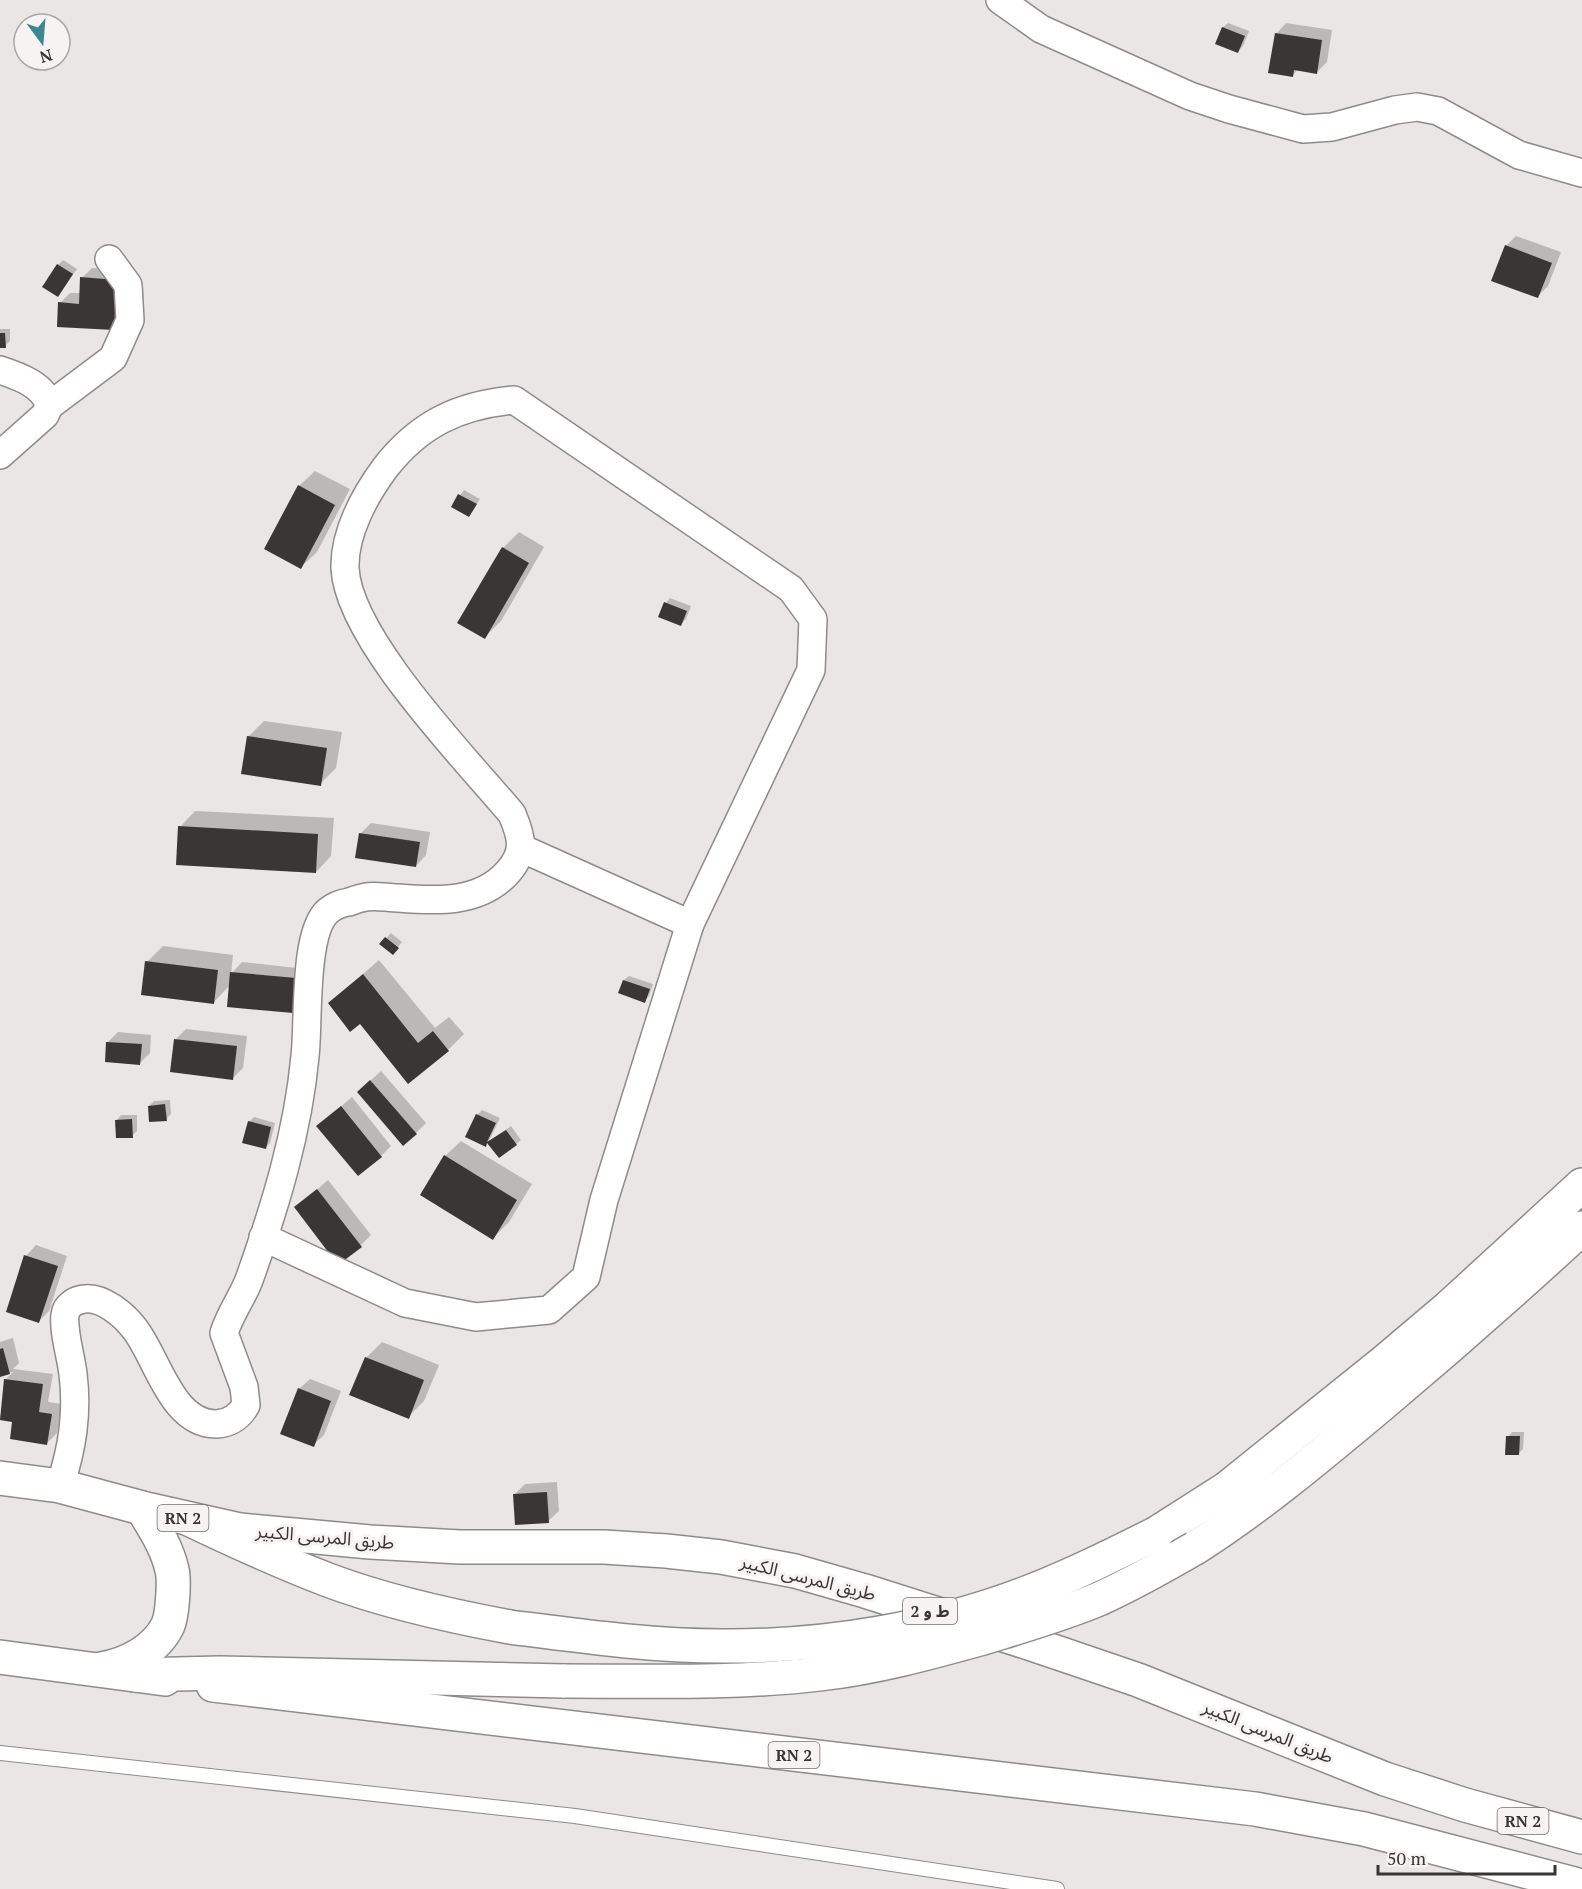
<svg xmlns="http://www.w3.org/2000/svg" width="1582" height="1889" font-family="'PT Serif','Noto Sans Arabic',serif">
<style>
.shadow{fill:#0003}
.building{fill:#393635}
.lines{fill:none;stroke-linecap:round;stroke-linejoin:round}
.lane-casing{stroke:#8f8b8a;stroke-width:16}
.street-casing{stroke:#8f8b8a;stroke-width:30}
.primary-casing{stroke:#8f8b8a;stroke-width:36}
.highway-casing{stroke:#8f8b8a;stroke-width:36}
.lane{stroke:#fff;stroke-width:14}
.street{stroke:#fff;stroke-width:27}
.primary{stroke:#fff;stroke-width:33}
.highway{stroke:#fff;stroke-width:33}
.highway-bridge-casing{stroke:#8f8b8a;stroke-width:36;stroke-linecap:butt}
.highway-bridge{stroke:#fff;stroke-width:33}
.labels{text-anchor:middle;stroke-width:6;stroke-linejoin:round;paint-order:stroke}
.shield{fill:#f8f3f3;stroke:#716e6e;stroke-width:1.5}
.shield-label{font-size:16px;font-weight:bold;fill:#373535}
.street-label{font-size:18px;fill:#373535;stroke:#f8f3f3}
</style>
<rect width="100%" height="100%" fill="#eae6e6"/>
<!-- shadow -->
<g class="shadow">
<path d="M1228 23 1249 31 1243 46 1238 51 1223 27Z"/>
<path d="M1286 23 1332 30 1327 62 1317 72 1298 69 1293 75 1276 34Z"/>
<path d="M1516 236 1561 252 1548 286 1538 296 1506 246Z"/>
<path d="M63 260 77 269 58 296V265Z"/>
<path d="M92 268 127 270 124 318 113 329 60 303 70 293H81L82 278Z"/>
<path d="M0 329H10V341L5 346H0Z"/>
<path d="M315 471 350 489 317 552 301 567 299 486Z"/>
<path d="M464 490 480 499 469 516 453 506Z"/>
<path d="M519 532 544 547 501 621 485 637 503 548Z"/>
<path d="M670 598 691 606 686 619 681 624 666 603Z"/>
<path d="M264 721 342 732 336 768 320 784 248 737Z"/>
<path d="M195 811 334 818 331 856 316 872 180 827Z"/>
<path d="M371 823 430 832 426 855 416 866 360 834Z"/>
<path d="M391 933 402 942 393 953 382 943Z"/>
<path d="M163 946 233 955 231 974 242 962 306 969 302 1001 292 1012 230 985 213 1003 147 962Z"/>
<path d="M379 960 435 1028 449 1017 464 1034 448 1050 409 1082 360 1022 330 1003Z"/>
<path d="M629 976 653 984 649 996 644 1001 620 992 624 980Z"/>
<path d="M186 1029 247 1036 243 1068 233 1078 176 1039Z"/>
<path d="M118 1032 151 1035 150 1053 140 1063 107 1043Z"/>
<path d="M381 1071 426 1123 416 1133 369 1082Z"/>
<path d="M352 1097 391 1146 381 1156 318 1126Z"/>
<path d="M170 1100 171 1114 166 1119 149 1106 154 1101Z"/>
<path d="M482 1110 500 1118 489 1141 511 1126 521 1140 516 1144 488 1142 485 1145 477 1115Z"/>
<path d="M121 1115H137V1131L132 1136 117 1120Z"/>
<path d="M254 1117 275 1123 270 1143 265 1148 249 1122Z"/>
<path d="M461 1141 532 1184 509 1222 493 1238 445 1156Z"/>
<path d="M328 1180 371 1235 361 1245 296 1208Z"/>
<path d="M36 1245 67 1256 49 1311 39 1321 26 1256Z"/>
<path d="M13 1338 19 1363 13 1369 53 1374 48 1402 62 1404 57 1433 47 1443 14 1421 0 1419 6 1379 13 1372 0 1375V1342Z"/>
<path d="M382 1342 439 1365 424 1401 408 1417 366 1358Z"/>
<path d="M310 1379 341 1391 324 1435 313 1445 299 1389Z"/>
<path d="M1512 1432H1524L1523 1449 1518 1454 1508 1437Z"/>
<path d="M557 1482 559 1511 548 1521 515 1494 525 1484Z"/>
</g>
<!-- building -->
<g class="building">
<path d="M1222 27 1245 36 1238 53 1215 44Z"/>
<path d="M1275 33 1322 40 1317 74 1294 70 1293 77 1268 73Z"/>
<path d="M1505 245 1552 263 1538 298 1491 281Z"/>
<path d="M57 264 73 274 58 297 42 287Z"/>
<path d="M80 277 117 280 114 330 57 327 58 302 79 304Z"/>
<path d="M0 333H5L6 348H0Z"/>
<path d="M298 485 335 505 301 569 264 549Z"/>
<path d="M458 494 477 504 469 517 451 507Z"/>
<path d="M502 547 529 563 485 639 457 623Z"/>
<path d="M664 602 687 611 681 626 658 617Z"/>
<path d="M247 736 327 748 321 786 241 774Z"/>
<path d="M178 826 318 834 316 873 176 865Z"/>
<path d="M359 833 420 842 416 867 355 858Z"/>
<path d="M385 937 399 948 393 955 379 944Z"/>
<path d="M145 961 218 970 214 1004 141 995Z"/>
<path d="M230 972 296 978 293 1013 227 1007Z"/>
<path d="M363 974 418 1043 433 1031 449 1051 408 1084 360 1024 350 1032 328 1003Z"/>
<path d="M623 980 650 989 645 1003 618 993Z"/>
<path d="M174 1039 237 1046 233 1080 170 1072Z"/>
<path d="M106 1042 142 1044 140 1065 105 1062Z"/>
<path d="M370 1080 417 1134 403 1146 357 1092Z"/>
<path d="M165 1104 167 1121 149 1122 148 1106Z"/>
<path d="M341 1106 382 1157 358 1176 316 1126Z"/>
<path d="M476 1114 496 1123 487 1142 506 1130 517 1145 499 1158 487 1143 486 1147 465 1137Z"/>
<path d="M132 1119 133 1138H116L115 1120Z"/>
<path d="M248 1121 271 1127 266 1149 242 1143Z"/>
<path d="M444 1155 517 1200 493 1240 420 1195Z"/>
<path d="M317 1189 362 1247 338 1265 294 1207Z"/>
<path d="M24 1255 58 1266 39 1323 6 1312Z"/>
<path d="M3 1348 10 1374 0 1377V1349Z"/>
<path d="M365 1357 424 1380 409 1419 349 1395Z"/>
<path d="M4 1379 43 1384 39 1412 52 1414 47 1445 10 1439 12 1422 0 1420Z"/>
<path d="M298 1388 331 1401 314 1447 280 1434Z"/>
<path d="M1506 1436H1520L1519 1455H1505Z"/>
<path d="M547 1492 549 1523 515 1525 513 1494Z"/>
</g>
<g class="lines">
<defs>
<path id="lane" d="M0 1753 575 1816 1057 1889"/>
<g id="street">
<path d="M1000 0 1041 29 1190 96 1229 109 1303 129 1332 127 1395 110 1417 107 1438 111 1519 155 1582 173"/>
<path d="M0 370C18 376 45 385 49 406L45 415 0 455"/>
<path d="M49 406 113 358 130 320 128 285 109 259"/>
<path d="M521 848 690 924"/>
<path d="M60 1486C72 1449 78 1414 73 1374 71 1356 63 1332 65 1315 66 1305 76 1300 84 1299 102 1296 124 1315 134 1328 157 1356 171 1425 217 1424 230 1423 240 1416 246 1405L244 1387 224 1333C230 1314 242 1298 249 1280 275 1207 298 1133 305 1056 309 1024 303 932 328 911 334 906 342 903 349 902 354 900 360 898 366 897 376 895 388 898 398 898 436 901 480 904 508 872 526 851 522 838 512 814 466 759 348 638 345 568 344 533 365 495 385 468 419 424 459 405 514 400L791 589 813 619 811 670 690 924 604 1200 586 1277 549 1310 476 1317 405 1303 263 1237"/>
</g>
<g id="primary">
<path d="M0 1478 60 1486 142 1508 240 1530 370 1542 460 1547H604L666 1551 721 1557 795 1571 865 1591 1032 1644 1138 1680 1385 1779 1465 1805 1582 1837"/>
<path d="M0 1657 165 1679"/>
<path d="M101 1669C127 1665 156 1650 168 1625 172 1615 172 1604 173 1593 173 1586 174 1577 172 1570 167 1547 154 1528 142 1508"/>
<path d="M213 1685 1255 1809 1364 1829 1582 1886"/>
</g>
<g id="highway">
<path d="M189 1519C235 1541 281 1562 328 1580 384 1601 450 1616 510 1627"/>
<path d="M1157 1533 1226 1489 1384 1362 1449 1307 1582 1185"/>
<path d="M1195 1548C1261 1506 1320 1456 1380 1406 1449 1348 1516 1289 1582 1228"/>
<path d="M135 1675 220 1673 565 1681"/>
</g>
</defs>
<!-- lane casing -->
<use href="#lane" class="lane-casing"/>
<!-- street casing -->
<use href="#street" class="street-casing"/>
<!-- primary casing -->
<use href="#primary" class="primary-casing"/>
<!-- highway casing -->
<use href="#highway" class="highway-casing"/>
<!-- lane -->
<use href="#lane" class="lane"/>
<!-- street -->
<use href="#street" class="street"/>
<!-- primary -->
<use href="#primary" class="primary"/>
<!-- highway -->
<use href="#highway" class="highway"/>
<defs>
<g id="highway-bridge">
<path d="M510 1627C580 1636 651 1646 722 1646 825 1647 933 1629 1029 1592 1073 1575 1115 1554 1157 1533"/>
<path d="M565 1681C650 1681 735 1684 819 1674 874 1668 929 1653 983 1638 1022 1626 1061 1615 1099 1599 1132 1584 1164 1566 1195 1548"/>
</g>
</defs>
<!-- highway-bridge casing -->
<use href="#highway-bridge" class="highway-bridge-casing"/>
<!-- highway-bridge -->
<use href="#highway-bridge" class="highway-bridge"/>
</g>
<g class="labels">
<!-- shield labels -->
<g class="shield">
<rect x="157.5" y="1505" width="51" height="26" rx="4.5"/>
<rect x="903" y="1598" width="54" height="26" rx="4.5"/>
<rect x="768.5" y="1742" width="51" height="26" rx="4.5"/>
<rect x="1497.5" y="1808" width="51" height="26" rx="4.5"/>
</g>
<g class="shield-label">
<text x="183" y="1524">RN 2</text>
<text x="930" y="1617">ط و 2</text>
<text x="794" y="1761">RN 2</text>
<text x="1523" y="1827">RN 2</text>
</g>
<!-- street labels -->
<g class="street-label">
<text transform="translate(325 1537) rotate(5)" y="6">طريق المرسى الكبير</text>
<text transform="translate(808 1578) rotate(14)" y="6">طريق المرسى الكبير</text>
<text transform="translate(1268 1732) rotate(22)" y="6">طريق المرسى الكبير</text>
</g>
</g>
<!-- north arrow -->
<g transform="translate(42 42) rotate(164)"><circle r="28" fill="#f8f3f3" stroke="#aba7a7" stroke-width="1.5"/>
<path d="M0-4.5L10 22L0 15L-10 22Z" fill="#3f878f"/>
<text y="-9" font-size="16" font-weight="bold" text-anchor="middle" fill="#373535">N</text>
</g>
<!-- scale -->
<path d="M1378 1865v9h177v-9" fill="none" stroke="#373535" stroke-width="3"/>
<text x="1387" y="1865" font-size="18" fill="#373535" stroke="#f8f3f3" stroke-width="4.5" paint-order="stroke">50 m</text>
</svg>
